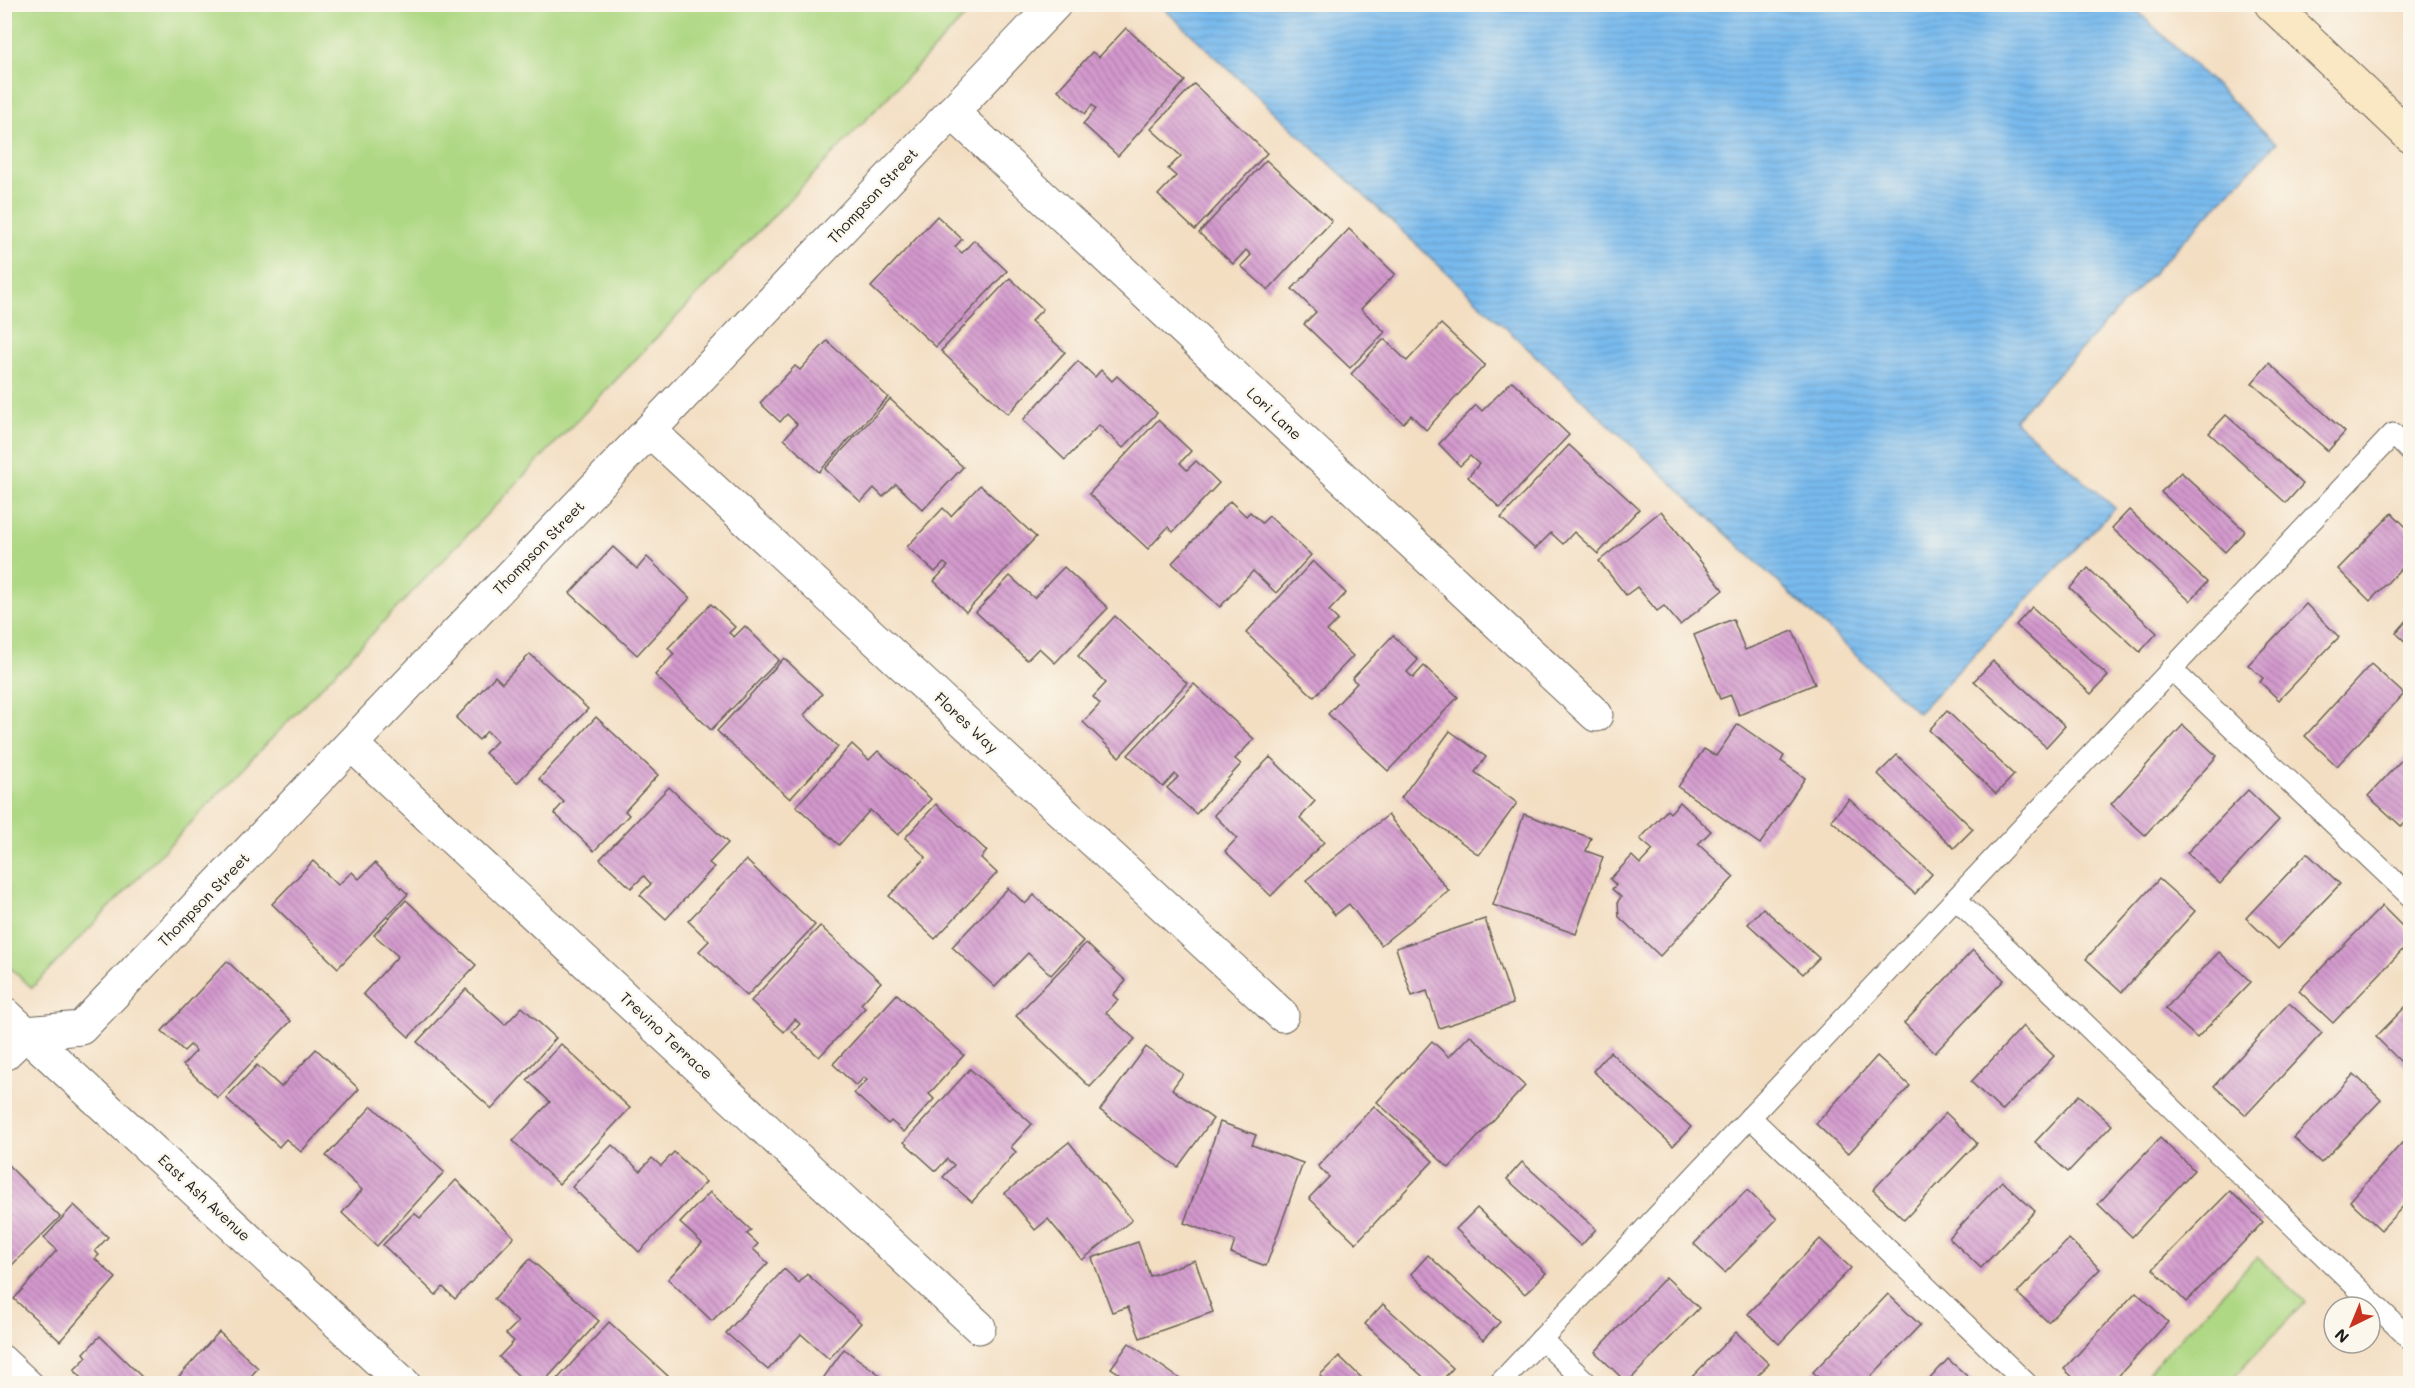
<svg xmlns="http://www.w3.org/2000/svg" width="2415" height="1388" font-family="Mali,sans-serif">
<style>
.grass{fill:#afd884;stroke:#667a50;stroke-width:1.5}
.water{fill:url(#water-rules);stroke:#4a6b84;stroke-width:1.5}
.building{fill:url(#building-back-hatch)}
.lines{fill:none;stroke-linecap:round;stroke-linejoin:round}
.lane-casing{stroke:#676056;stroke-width:23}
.street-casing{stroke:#676056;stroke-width:35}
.secondary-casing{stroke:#676056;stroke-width:35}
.lane{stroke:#fff;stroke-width:21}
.street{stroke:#fff;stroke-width:33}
.secondary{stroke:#fae7c3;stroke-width:33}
.labels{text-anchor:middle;stroke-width:5;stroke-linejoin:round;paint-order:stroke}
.street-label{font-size:15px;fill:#1c1c1c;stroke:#fbf7ec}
</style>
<defs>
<pattern id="water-rules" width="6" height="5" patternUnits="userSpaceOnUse" patternTransform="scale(1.5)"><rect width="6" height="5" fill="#78baed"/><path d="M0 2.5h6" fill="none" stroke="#679fcb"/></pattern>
<pattern id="building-back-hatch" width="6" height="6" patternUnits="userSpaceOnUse" patternTransform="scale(1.5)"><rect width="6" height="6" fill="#d399cd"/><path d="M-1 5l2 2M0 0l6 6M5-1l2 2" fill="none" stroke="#aa7ca6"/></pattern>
</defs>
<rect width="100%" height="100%" fill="#fbf7ec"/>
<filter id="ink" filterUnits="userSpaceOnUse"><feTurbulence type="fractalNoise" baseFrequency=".0167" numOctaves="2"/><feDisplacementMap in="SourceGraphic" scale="12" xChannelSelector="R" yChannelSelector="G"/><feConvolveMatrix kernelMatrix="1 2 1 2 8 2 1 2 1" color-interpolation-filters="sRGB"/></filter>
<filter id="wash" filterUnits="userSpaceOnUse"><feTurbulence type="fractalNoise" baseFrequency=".008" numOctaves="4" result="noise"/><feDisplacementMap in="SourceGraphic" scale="24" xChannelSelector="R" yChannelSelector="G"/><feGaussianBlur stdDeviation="1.35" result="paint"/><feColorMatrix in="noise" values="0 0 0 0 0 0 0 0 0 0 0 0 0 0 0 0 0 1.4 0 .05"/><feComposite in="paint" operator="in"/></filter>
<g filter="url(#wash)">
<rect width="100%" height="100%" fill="#f3dec2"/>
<!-- grass -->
<g class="grass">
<path d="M4 5H976L32 988 4 962Z"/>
<path d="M2257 1257 2305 1302 2228 1383H2138Z"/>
</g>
<!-- water -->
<path class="water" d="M1160 5H2131L2276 143 2014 420 2115 508 1918 713Z"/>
<g id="blocks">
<!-- building -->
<g class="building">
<path d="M1126 28 1185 81 1118 156 1083 124 1096 109 1092 105 1085 114 1058 90 1092 52 1099 57Z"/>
<path d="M1194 84 1267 153 1195 230 1158 195 1176 176 1168 169 1181 156 1151 129Z"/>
<path d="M1266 160 1332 221 1268 290 1241 266 1251 255 1246 250 1233 264 1199 233Z"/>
<path d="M937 216 962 239 955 247 962 253 974 240 1007 271 936 347 871 287Z"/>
<path d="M1349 229 1395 274 1361 309 1385 332 1350 368 1304 324 1316 312 1292 289Z"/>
<path d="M1010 278 1043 309 1031 321 1065 352 1008 414 941 351Z"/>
<path d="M1441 324 1485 365 1426 430 1411 415 1403 423 1351 374 1384 339 1407 361Z"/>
<path d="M827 341 888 397 819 472 784 439 797 424 787 414 780 422 760 403 795 366 800 370Z"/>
<path d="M1078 361 1095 377 1101 370 1112 381 1117 376 1157 413 1123 448 1099 425 1065 460 1023 420Z"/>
<path d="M2269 363 2345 432 2328 451 2252 383Z"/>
<path d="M1512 381 1569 435 1500 508 1468 477 1479 464 1470 456 1460 466 1439 444 1476 405 1482 411Z"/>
<path d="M890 399 963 467 923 510 896 484 883 497 874 488 861 502 825 469Z"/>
<path d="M2226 415 2303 484 2286 503 2209 433Z"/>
<path d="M1158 420 1191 451 1180 463 1187 470 1196 461 1219 483 1173 532 1168 527 1148 549 1089 494Z"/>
<path d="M1569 445 1639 509 1598 554 1574 532 1563 544 1551 533 1535 549 1501 518Z"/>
<path d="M2181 472 2245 531 2225 552 2161 492Z"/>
<path d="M980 485 1036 537 966 612 934 581 948 566 944 563 935 572 907 547 943 508 951 516Z"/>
<path d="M1230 501 1246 516 1250 512 1262 523 1269 516 1311 555 1276 593 1253 571 1220 607 1172 563Z"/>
<path d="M2129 510 2207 582 2190 601 2112 528Z"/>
<path d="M1661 511 1723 590 1680 625 1664 606 1657 611 1637 587 1626 595 1599 561Z"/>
<path d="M2392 513 2410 531V559L2370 601 2338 569Z"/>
<path d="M613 547 637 569 647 557 690 598 637 655 570 593Z"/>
<path d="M1313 561 1346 593 1329 611 1338 620 1327 631 1353 656 1314 697 1246 633Z"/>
<path d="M1064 567 1108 608 1055 663 1039 648 1027 660 976 612 1010 576 1034 598Z"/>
<path d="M2088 568 2157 633 2140 652 2070 588Z"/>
<path d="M711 604 735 627 729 633 734 637 745 626 779 660 711 730 655 675 674 654 668 648Z"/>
<path d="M2306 604 2339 637 2279 700 2260 682 2263 678 2248 665Z"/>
<path d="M2032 607 2108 676 2091 694 2016 625Z"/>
<path d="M1115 616 1187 683 1119 757 1083 722 1100 704 1093 697 1106 683 1078 656Z"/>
<path d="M2410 617V646L2396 633Z"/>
<path d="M1733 619 1745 650 1793 631 1815 684 1739 715 1731 695 1720 699 1694 635Z"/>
<path d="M1393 635 1418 660 1407 672 1413 678 1424 666 1458 697 1388 771 1328 714 1357 683 1352 679Z"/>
<path d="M530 654 588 709 517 783 485 753 497 741 487 731 479 740 456 718 495 676 502 683Z"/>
<path d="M784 658 822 694 804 715 838 747 790 799 717 731Z"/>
<path d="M1993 661 2065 726 2046 747 1974 681Z"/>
<path d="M2371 664 2404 694 2337 766 2305 736Z"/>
<path d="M1194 684 1254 739 1235 759 1241 764 1196 814 1167 788 1178 777 1175 774 1163 787 1128 755Z"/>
<path d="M1947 711 2014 775 1996 794 1929 730Z"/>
<path d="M596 717 658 775 625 811 629 815 594 851 554 813 564 802 539 779Z"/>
<path d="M1738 724 1784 756 1781 761 1805 778 1760 844 1678 787 1704 749 1716 756Z"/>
<path d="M2183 725 2217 756 2145 835 2111 804Z"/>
<path d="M1450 731 1486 757 1475 772 1517 803 1479 855 1401 798Z"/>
<path d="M852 744 869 760 878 751 931 799 898 835 870 810 839 845 796 806Z"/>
<path d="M2410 751V817L2401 826 2368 796Z"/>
<path d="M1897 755 1973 829 1954 848 1878 774Z"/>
<path d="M1270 757 1315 801 1300 818 1324 842 1271 896 1225 851 1237 838 1214 815Z"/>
<path d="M669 787 728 843 709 863 714 867 666 919 640 895 651 884 644 876 631 888 600 859Z"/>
<path d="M2248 790 2279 820 2220 884 2187 853Z"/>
<path d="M1849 799 1932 874 1915 894 1831 820Z"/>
<path d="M1680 802 1711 831 1698 844 1734 877 1660 956 1619 917 1618 901 1621 897 1612 889 1616 885 1610 879 1632 856 1640 864 1653 850 1640 839 1667 810 1670 813Z"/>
<path d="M936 804 987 851 981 858 997 873 935 939 889 896 926 857 905 838Z"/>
<path d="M1524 814 1591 838 1586 851 1603 857 1576 934 1493 905Z"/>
<path d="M1388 815 1449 891 1381 945 1349 904 1335 915 1306 880Z"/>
<path d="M2307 853 2340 884 2278 949 2246 918Z"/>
<path d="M746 860 815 925 747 996 699 951 709 941 688 921Z"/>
<path d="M313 861 338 885 352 872 359 879 375 863 408 894 338 968 272 904Z"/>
<path d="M2159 879 2195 911 2122 992 2086 959Z"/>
<path d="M1008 888 1025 904 1034 895 1083 941 1051 975 1028 953 995 987 952 947Z"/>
<path d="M406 900 476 965 409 1037 363 994 398 956 374 935Z"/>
<path d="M2382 906 2410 934V942L2333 1023 2299 991Z"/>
<path d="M1763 908 1819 958 1803 974 1748 924Z"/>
<path d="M1485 919 1513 1004 1439 1028 1427 991 1412 996 1396 948Z"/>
<path d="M820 926 881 982 861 1004 865 1008 819 1057 792 1032 800 1024 795 1019 784 1032 751 1001Z"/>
<path d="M1086 943 1126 981 1113 995 1118 1000 1106 1013 1135 1039 1090 1087 1016 1016Z"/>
<path d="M1973 950 2004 980 1935 1053 1904 1023Z"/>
<path d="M2219 952 2251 982 2197 1038 2165 1009Z"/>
<path d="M227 961 291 1021 218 1098 183 1065 196 1051 190 1045 184 1051 162 1031Z"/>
<path d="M466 989 505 1025 522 1007 556 1038 492 1109 417 1042Z"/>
<path d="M897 994 964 1055 929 1094 934 1099 904 1132 891 1121 888 1124 854 1093 867 1080 864 1077 856 1086 833 1064Z"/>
<path d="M2410 1002V1062L2406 1067 2376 1037Z"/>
<path d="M2289 1003 2322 1033 2246 1115 2214 1086Z"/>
<path d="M2023 1026 2054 1056 2002 1111 1971 1082Z"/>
<path d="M1470 1035 1525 1086 1449 1168 1377 1102 1432 1041 1449 1057Z"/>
<path d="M561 1044 630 1108 559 1184 513 1141 550 1102 527 1080Z"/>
<path d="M1146 1047 1183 1074 1172 1089 1213 1119 1178 1167 1100 1110Z"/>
<path d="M316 1049 359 1089 301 1152 286 1139 279 1147 226 1098 257 1065 281 1087Z"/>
<path d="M1610 1052 1691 1127 1673 1146 1593 1071Z"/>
<path d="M1877 1056 1910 1086 1848 1154 1816 1124Z"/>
<path d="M970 1069 1032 1124 1011 1147 1016 1152 972 1202 943 1177 954 1165 947 1159 936 1171 904 1142Z"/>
<path d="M2354 1074 2381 1100 2321 1163 2294 1138Z"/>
<path d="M2079 1095 2112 1125 2068 1172 2035 1142Z"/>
<path d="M372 1106 444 1172 377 1246 342 1213 362 1190 326 1156Z"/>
<path d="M1374 1106 1433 1161 1356 1243 1309 1198 1329 1177 1318 1166Z"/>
<path d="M1946 1113 1977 1143 1904 1220 1873 1190Z"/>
<path d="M1220 1122 1256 1135 1252 1145 1303 1163 1266 1266 1231 1253 1235 1241 1184 1223Z"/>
<path d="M2410 1134V1199L2381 1230 2350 1201Z"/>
<path d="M2160 1138 2194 1170 2132 1237 2098 1204Z"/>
<path d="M1069 1142 1132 1220 1082 1260 1048 1219 1035 1230 1005 1193Z"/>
<path d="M612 1145 640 1171 652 1158 661 1166 674 1152 706 1182 639 1252 572 1187Z"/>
<path d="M1522 1162 1596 1229 1581 1246 1507 1179Z"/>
<path d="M7 1164 60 1217 4 1273V1166Z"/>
<path d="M456 1180 514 1237 455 1299 443 1287 436 1295 383 1245 414 1213 420 1218Z"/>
<path d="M2002 1181 2035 1211 1981 1268 1949 1238Z"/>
<path d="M1747 1190 1777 1219 1725 1273 1694 1244Z"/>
<path d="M2230 1191 2263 1222 2186 1302 2153 1269Z"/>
<path d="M710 1192 751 1230 747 1234 758 1244 753 1249 768 1263 712 1321 668 1279 702 1243 680 1223Z"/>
<path d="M74 1205 108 1237 95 1251 99 1255 95 1259 116 1278 60 1341 14 1299 57 1250 44 1238Z"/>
<path d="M1477 1208 1546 1273 1525 1294 1456 1229Z"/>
<path d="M1820 1239 1851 1268 1779 1344 1748 1314Z"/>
<path d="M2069 1239 2100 1269 2048 1322 2017 1293Z"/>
<path d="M1138 1242 1150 1276 1195 1260 1213 1312 1140 1338 1128 1307 1112 1312 1092 1258Z"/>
<path d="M1428 1255 1500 1322 1483 1340 1411 1274Z"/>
<path d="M530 1259 599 1321 542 1384H527L499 1357 514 1341 506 1334 518 1322 494 1299Z"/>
<path d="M784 1269 799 1283 807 1274 861 1323 829 1359 801 1334 768 1370 726 1333Z"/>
<path d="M1666 1277 1699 1308 1627 1383 1595 1352Z"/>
<path d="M2136 1292 2168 1322 2111 1384H2080L2064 1369Z"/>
<path d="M1888 1294 1920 1325 1864 1384H1825L1813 1372Z"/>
<path d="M1383 1304 1453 1368 1439 1384H1431L1365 1324Z"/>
<path d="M609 1322 668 1376 661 1384H553Z"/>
<path d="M219 1332 258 1368 244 1384H172Z"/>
<path d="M1736 1332 1769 1364 1749 1384H1685Z"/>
<path d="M100 1336 144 1379 140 1384H88L74 1370 87 1357 84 1353Z"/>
<path d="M1129 1343 1187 1384H1113L1120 1374 1111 1368Z"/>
<path d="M844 1349 880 1375 874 1384H819Z"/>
<path d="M1339 1356 1368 1384H1329L1320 1375Z"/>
<path d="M1948 1359 1976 1384H1925Z"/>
</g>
</g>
</g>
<g filter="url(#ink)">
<use href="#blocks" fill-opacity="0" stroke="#676056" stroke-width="1.5"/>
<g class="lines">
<defs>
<g id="lane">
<path d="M2171 669 2410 896"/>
<path d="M1956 899 2410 1339"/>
<path d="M1750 1117 2027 1384"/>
<path d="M1541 1339 1588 1384"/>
<path d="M4 1356 34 1384"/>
<path d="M1499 1384 2393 434 2410 451"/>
</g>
<g id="street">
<path d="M952 112 1596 715"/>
<path d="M650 431 1282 1015"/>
<path d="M352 745 979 1327"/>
<path d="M4 1013 404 1384"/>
<path d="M4 1054 26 1033 81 1028 1055 4"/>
</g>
<path id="secondary" d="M2271 4 2410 136"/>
</defs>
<!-- lane casing -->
<use href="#lane" class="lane-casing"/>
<!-- street casing -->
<use href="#street" class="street-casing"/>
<!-- secondary casing -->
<use href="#secondary" class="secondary-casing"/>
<!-- lane -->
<use href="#lane" class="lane"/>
<!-- street -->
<use href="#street" class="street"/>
<!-- secondary -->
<use href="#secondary" class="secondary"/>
</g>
</g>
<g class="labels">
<!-- street labels -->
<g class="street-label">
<text transform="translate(873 196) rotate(-47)" y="5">Thompson Street</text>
<text transform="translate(1274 414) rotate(43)" y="5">Lori Lane</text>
<text transform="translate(539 548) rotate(-46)" y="5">Thompson Street</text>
<text transform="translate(966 723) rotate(43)" y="5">Flores Way</text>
<text transform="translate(204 900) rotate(-46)" y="5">Thompson Street</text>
<text transform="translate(666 1036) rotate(43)" y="5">Trevino Terrace</text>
<text transform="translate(204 1198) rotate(43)" y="5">East Ash Avenue</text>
</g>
</g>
<!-- margin -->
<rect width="2415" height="1388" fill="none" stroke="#fbf7ec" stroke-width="24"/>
<!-- north arrow -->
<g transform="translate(2352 1325) rotate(223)"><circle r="28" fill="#fbf7ec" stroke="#a29f99" stroke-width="1.5"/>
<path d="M0-4.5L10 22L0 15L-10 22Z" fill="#c8321e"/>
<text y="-9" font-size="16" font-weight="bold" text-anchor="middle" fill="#1c1c1c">N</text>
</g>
</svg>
